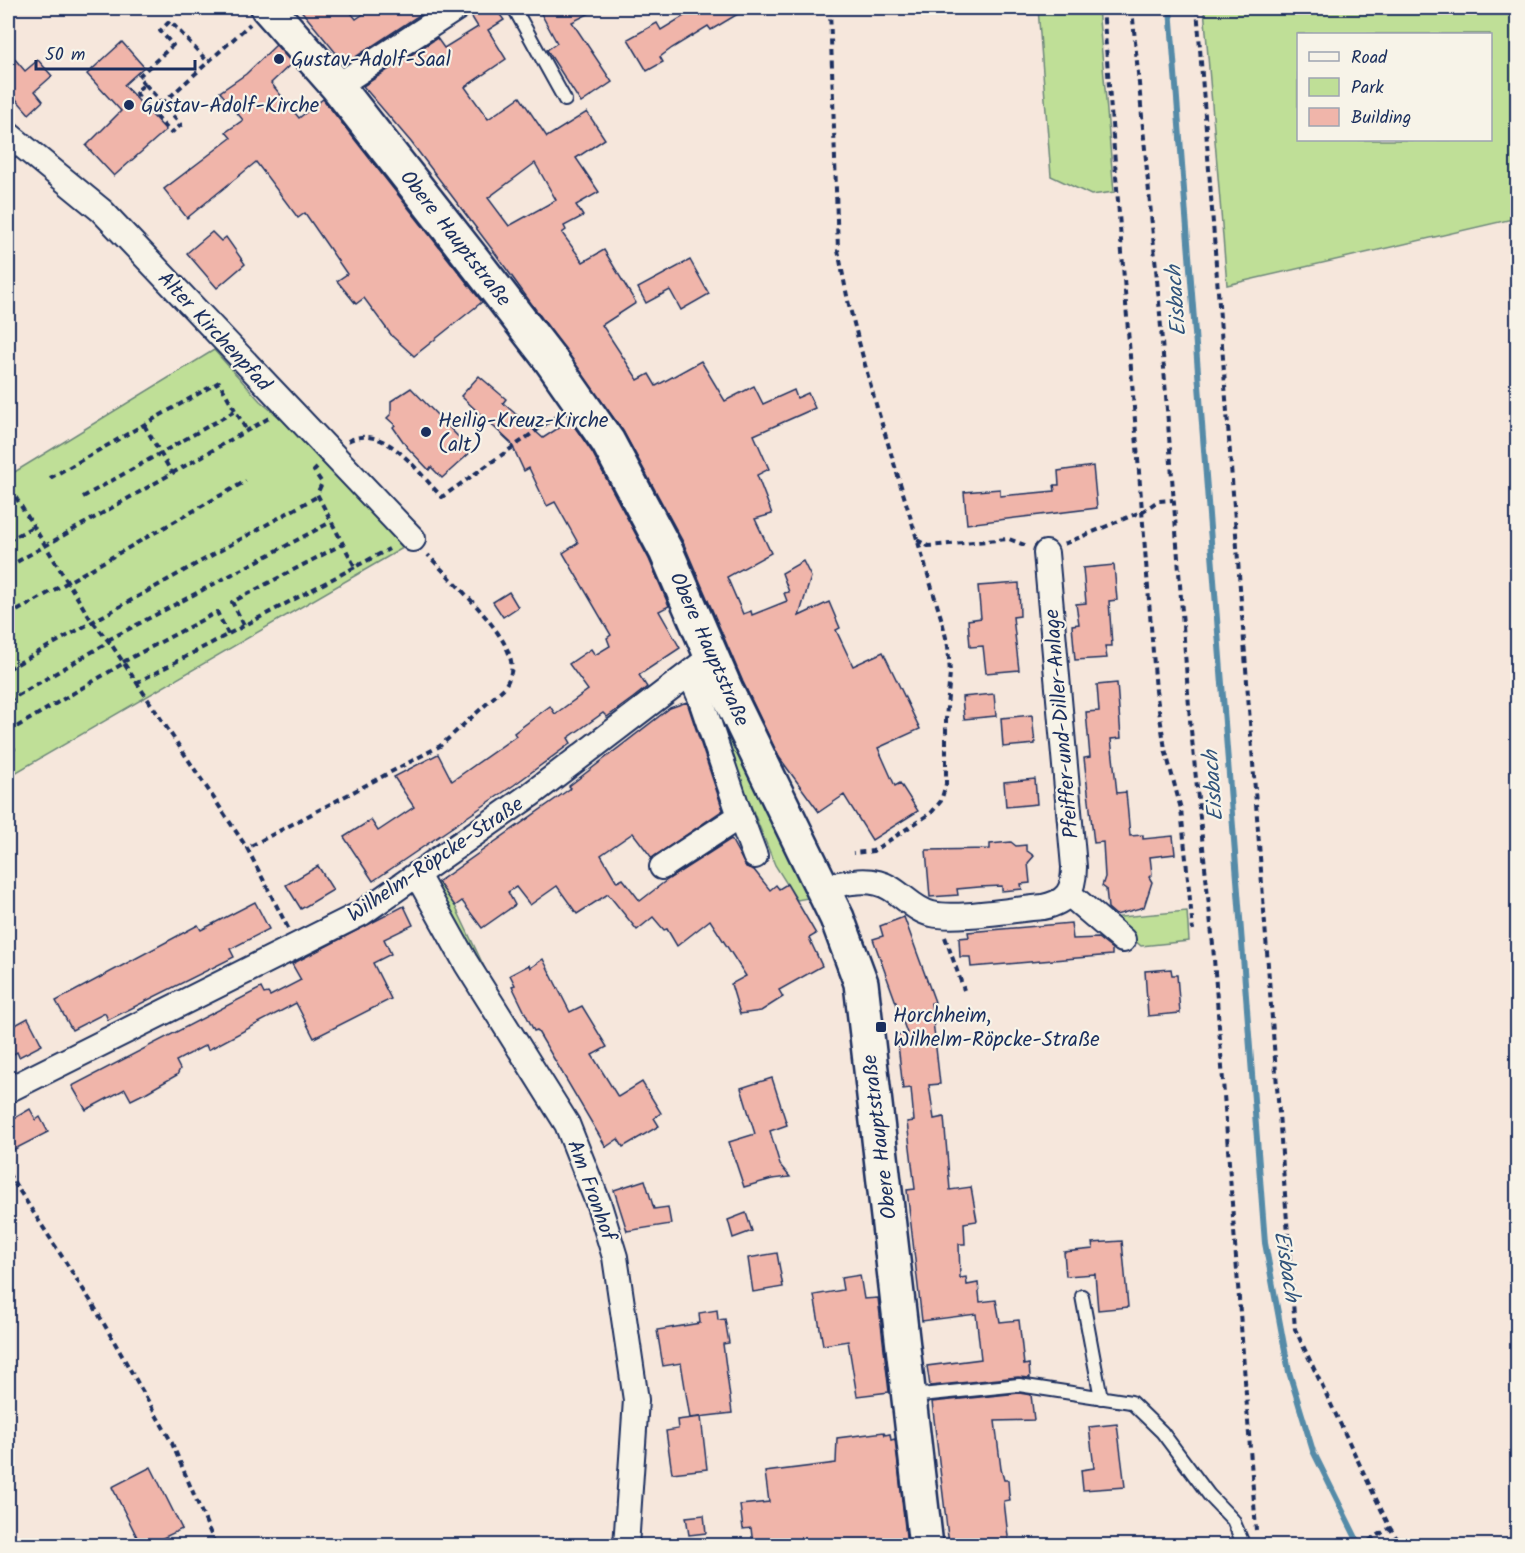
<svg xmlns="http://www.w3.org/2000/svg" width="1525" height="1553" font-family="Kalam,sans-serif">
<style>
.green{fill:#bfdf97;stroke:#6d877a;stroke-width:1.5;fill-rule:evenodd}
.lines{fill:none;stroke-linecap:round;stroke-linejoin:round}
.stream{stroke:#558ba8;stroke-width:6}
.building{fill:#f0b5aa;stroke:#1b2f5e;stroke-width:1.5;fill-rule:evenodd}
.lane-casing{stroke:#1b2f5e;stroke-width:16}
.street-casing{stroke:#1b2f5e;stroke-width:28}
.secondary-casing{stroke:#1b2f5e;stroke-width:38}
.path{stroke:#1b2f5e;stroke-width:4;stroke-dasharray:6 4.5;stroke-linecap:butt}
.lane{stroke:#f7f3e8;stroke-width:12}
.street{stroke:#f7f3e8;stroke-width:24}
.secondary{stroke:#f7f3e8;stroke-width:33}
.poi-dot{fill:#1b2f5e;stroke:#f7f3e8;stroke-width:2}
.labels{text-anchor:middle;stroke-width:4.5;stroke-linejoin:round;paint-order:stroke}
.poi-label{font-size:21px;fill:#1b2f5e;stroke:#f7f3e8;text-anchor:start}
.street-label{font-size:21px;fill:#1b2f5e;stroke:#f7f3e8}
.water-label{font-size:22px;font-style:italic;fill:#33557d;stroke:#f7f3e8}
</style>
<rect width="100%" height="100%" fill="#f6e7dc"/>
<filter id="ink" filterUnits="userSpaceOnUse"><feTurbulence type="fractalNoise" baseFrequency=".0167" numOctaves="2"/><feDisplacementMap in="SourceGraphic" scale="12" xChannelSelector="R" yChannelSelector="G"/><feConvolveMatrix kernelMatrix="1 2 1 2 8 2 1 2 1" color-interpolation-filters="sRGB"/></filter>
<g filter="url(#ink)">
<!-- green -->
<g class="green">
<path d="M1038 8H1098L1114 192 1091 195 1051 176Z"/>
<path d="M1204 8H1517V218L1227 285ZM1490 34V140H1298V34Z"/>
<path d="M214 350 260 401 313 446 408 545 8 777V476Z"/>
<path d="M706 695H713L808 898 797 900 775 865Z"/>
<path d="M438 882 455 906 489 977 433 886Z"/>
<path d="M1187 911 1189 941 1141 946 1109 918Z"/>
</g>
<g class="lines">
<!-- stream -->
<path class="stream" d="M1170 8 1265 1243 1289 1372 1313 1451 1360 1546"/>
</g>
<!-- building -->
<g class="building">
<path d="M299 8H347L356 19 372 8H417L421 14 345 64Z"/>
<path d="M471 8H495L504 20 488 30 506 59 465 87 488 119 520 97 547 137 587 112 605 139 576 158 599 192 576 205 583 216 564 226 566 230 562 233 583 262 604 250 636 303 602 325 638 380 649 374 656 386 701 361 725 401 754 386 763 404 794 390 797 398 808 393 815 408 754 435 769 469 757 475 772 514 755 519 771 553 727 577 743 614 751 611 752 615 787 601 784 593 789 592 782 573 803 561 811 577 799 616 829 602 840 628 836 630 853 666 883 652 920 729 878 748 895 786 900 783 918 811 872 840 844 795 819 812 779 757 743 682 683 542 623 431 495 253 411 142 363 86 437 38 444 48 478 27 470 14ZM535 163 556 200 509 226 488 198Z"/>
<path d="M538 8H600L572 22 612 82 581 103 547 50 557 43Z"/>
<path d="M697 8H748L711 30 708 26 672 48 660 57 663 62 647 71 628 39 657 23 661 30Z"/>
<path d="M122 42 144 67 124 85 166 130 114 176 86 146 121 111 87 74Z"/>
<path d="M276 45 292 63 271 83 299 118 323 99 482 302 414 356 392 336 364 298 356 304 337 281 347 274 327 245 305 213 298 218 256 162 187 218 164 189 231 138 226 132 243 120 220 92 246 74Z"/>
<path d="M8 51 25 71 38 60 52 76 35 91 43 101 29 114 8 90Z"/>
<path d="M212 232 221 241 226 237 245 264 217 288 187 253Z"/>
<path d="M690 260 709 294 681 310 670 290 646 303 638 288Z"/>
<path d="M479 376 506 399 503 403 543 438 566 423 574 426 592 452 649 559 669 606 659 611 680 648 639 675 647 687 633 698 607 717 603 713 568 738 571 743 514 785 373 881 344 837 371 820 378 831 414 807 394 777 438 754 452 781 516 736 514 733 550 706 555 714 588 690 569 664 591 649 595 655 610 646 607 638 611 635 563 553 578 543 555 502 547 506 529 468 524 471 511 443 461 396Z"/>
<path d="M411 388 472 451 442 478 431 467 429 470 407 447 393 427 395 425 387 418 391 414V401Z"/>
<path d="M1093 466 1097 508 967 524 964 492 1000 489V496L1055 491 1054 485H1059L1058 471Z"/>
<path d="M1114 565 1117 600 1109 601 1112 646H1105L1107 658 1075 660 1072 625 1079 624 1076 604 1086 603 1083 568Z"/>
<path d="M1019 583 1020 616 1013 617 1019 670 986 673 983 646 970 647 968 620 981 618 978 586Z"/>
<path d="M509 592 518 607 503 617 493 602Z"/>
<path d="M1117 683 1121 738 1111 739 1117 793 1126 792 1130 836 1143 835V839L1173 836 1175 854 1150 857 1152 874 1149 877 1152 882 1144 907 1116 915 1108 908 1106 889 1102 886 1105 877 1103 842 1094 843 1084 758 1090 757 1086 712 1099 711 1097 685Z"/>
<path d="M994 694 996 716 964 719 962 697Z"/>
<path d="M687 702 723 810 652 858 633 833 601 855 617 882 623 879 640 901 667 880 731 839 746 867 754 870 770 890 776 885 779 889 787 884 816 934 809 938 822 966 779 990 783 997 761 1011 740 1014 731 984 746 976 710 920 677 946 667 929 664 930 653 917 637 930 608 894 577 914 557 886 530 905 516 887 508 892 515 905 482 928 462 901 455 906 438 882 571 788 569 786 670 708Z"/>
<path d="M1032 715 1035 744 1003 747 1001 718Z"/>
<path d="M1035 779 1037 804 1006 807 1004 782Z"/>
<path d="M1011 842 1016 846 1026 845V850L1034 856 1028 863 1030 883 1021 884 1022 889 1002 891V886L979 887 957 889 958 895 930 897 926 850 990 849V844Z"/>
<path d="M318 866 333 890 301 909 286 885Z"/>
<path d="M255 902 269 929 230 949 234 957 108 1020 105 1013 72 1030 56 1001 198 925 201 930Z"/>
<path d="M404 906 413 925 384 939 391 954 373 963 391 999 314 1038 296 1003 208 1050 206 1045 176 1061 180 1069 177 1075 147 1092 131 1100 125 1089 86 1110 72 1086 261 988 264 994 268 993 270 996 301 980 292 964Z"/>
<path d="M904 917 935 1002 931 1003 940 1084 929 1085 934 1119 944 1117 950 1190 971 1187 977 1221 964 1223 965 1244H959L960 1278 966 1277 967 1285 978 1283 980 1302 996 1300 1000 1322 1019 1320 1024 1365 1029 1364 1030 1378 1018 1377 930 1386 927 1366 981 1359 976 1314 922 1321 907 1190 915 1189 907 1122 914 1121 911 1088 903 1089 897 1035 907 1033 873 939 883 936 880 926Z"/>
<path d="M1071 923 1073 939 1098 938 1112 949V955L971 967 970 957H960L959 938 969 937 968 932Z"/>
<path d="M543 959 570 1012 582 1006 607 1047 592 1055 618 1097 642 1082 661 1113 654 1118 659 1126 623 1147 618 1139 606 1147 537 1030 534 1031 512 986 515 985 510 975 529 965 530 968Z"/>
<path d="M1171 969 1172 975H1177L1180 1013 1148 1016 1145 971Z"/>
<path d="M28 1018 42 1045 19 1057 17 1052 8 1057V1029Z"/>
<path d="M772 1078 787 1125 770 1131 780 1165 790 1177 772 1179 744 1187 729 1142 755 1134 741 1088Z"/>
<path d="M30 1109 36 1120 40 1117 48 1132 13 1150 8 1140V1122Z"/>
<path d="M645 1180 654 1209 668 1207 671 1224 627 1231 614 1190Z"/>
<path d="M746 1213 752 1231 733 1238 728 1220Z"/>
<path d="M1122 1241 1128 1307 1098 1310 1095 1274 1066 1276 1064 1252 1093 1249 1092 1243Z"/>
<path d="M777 1253 783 1287 753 1292 748 1258Z"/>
<path d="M860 1275 864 1299 878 1298 889 1392 857 1396 848 1341 823 1345 814 1295 843 1290 841 1278Z"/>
<path d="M717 1310 718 1320 725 1319 729 1343 723 1344 732 1413 690 1418 681 1363 663 1366 657 1330 700 1323 699 1313Z"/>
<path d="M1019 1393 1031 1395 1034 1420 995 1421 1001 1469 1004 1480H1008L1009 1495 1010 1500 1004 1501 1009 1545H949L932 1402Z"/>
<path d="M701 1417 707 1469 672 1473 666 1431 678 1429 677 1420Z"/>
<path d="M1117 1424 1125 1487 1083 1490 1081 1470 1094 1468 1089 1427Z"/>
<path d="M884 1432 885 1435 890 1434 891 1440 895 1439 907 1545H753L751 1528 743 1529 740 1505 769 1502 765 1472 836 1463 837 1438Z"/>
<path d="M151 1467 182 1529 148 1545H141L112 1487Z"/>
<path d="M704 1515 706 1533 689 1535 686 1517Z"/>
</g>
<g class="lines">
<defs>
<g id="lane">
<path d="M514 8 565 100"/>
<path d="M1082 1296 1101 1398"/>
<path d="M911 1396 1019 1385 1131 1402 1162 1432 1209 1495 1233 1520 1244 1546"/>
</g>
<g id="street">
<path d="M337 86 457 8"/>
<path d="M8 134 102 211 413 539"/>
<path d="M740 816 755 856"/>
<path d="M662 867 740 816 700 697 690 674"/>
<path d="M417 875 466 963 567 1124 599 1205 615 1257 636 1400 626 1546"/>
<path d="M822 887C844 884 869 875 890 888 904 896 916 911 932 914 957 920 1015 909 1043 907 1067 902 1074 891 1074 867L1046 553"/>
<path d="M1069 894 1123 940"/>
<path d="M8 1090 362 913 530 795 712 656"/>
</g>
<path id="secondary" d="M268 8 337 86 478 266 550 359 608 442 666 551 726 690 837 918 861 983 926 1546"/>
</defs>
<!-- lane casing -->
<use href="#lane" class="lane-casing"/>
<!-- street casing -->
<use href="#street" class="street-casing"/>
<!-- secondary casing -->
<use href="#secondary" class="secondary-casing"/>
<!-- path -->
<g class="path">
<path d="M830 8 838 250 848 301 872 391 942 621 948 646 950 673 946 719V784L941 801 931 813 873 851 853 853"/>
<path d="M1103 8 1156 691 1165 749 1181 809 1193 930"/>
<path d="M1132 8 1159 301 1190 720 1213 945 1256 1530"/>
<path d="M1197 8 1295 1329 1390 1528 1402 1546"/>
<path d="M145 84 138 77 173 45 160 31 170 21 208 62"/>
<path d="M145 84 181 125 171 133 135 92Z"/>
<path d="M162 104 250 24"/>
<path d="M144 425 172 473"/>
<path d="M348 441C386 422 418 473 442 497L557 416"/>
<path d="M317 468 314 471 322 483 317 494 355 567 389 549"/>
<path d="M50 478 219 382 247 431"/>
<path d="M10 488 91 620 111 644 247 848"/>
<path d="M83 497 235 411"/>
<path d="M8 501 16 497"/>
<path d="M917 540 928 546 1009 539 1027 546"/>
<path d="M8 541 34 526"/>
<path d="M1064 544 1143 511 1158 501 1173 500"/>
<path d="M8 567 269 418"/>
<path d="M8 616 246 481"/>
<path d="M244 625 232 602 343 544"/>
<path d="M108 640 331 522"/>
<path d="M123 662 217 612 228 634"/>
<path d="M8 669 318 496"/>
<path d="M136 683 355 567"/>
<path d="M8 701 109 642"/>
<path d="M8 732 124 663"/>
<path d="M8 738 14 749 8 753"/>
<path d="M288 928 247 848 440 746 504 688C510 678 514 670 510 657 502 627 450 579 428 555"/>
<path d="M945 937 964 990"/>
<path d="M8 1173 92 1303 171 1441 216 1546"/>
<path d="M1360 1546 1390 1528"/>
</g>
<!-- lane -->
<use href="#lane" class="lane"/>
<!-- street -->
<use href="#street" class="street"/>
<!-- secondary -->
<use href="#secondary" class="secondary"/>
</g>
</g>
<!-- markers -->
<g class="poi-dot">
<circle cx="279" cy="59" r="6"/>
<circle cx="129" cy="105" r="6"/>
<circle cx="426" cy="432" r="6"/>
<rect x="875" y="1021" width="12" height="12" rx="3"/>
</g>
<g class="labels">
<!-- poi labels -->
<g class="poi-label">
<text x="291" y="66">Gustav-Adolf-Saal</text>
<text x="141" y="112">Gustav-Adolf-Kirche</text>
<text x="438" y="427">Heilig-Kreuz-Kirche<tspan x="438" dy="24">(alt)</tspan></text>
<text x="893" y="1022">Horchheim,<tspan x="893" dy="24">Wilhelm-Röpcke-Straße</tspan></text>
</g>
<!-- street labels -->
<g class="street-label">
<text transform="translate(456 238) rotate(52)" y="7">Obere Hauptstraße</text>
<text transform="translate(215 331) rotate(47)" y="7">Alter Kirchenpfad</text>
<text transform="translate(710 649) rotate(66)" y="7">Obere Hauptstraße</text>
<text transform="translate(1061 724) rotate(-95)" y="7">Pfeiffer-und-Diller-Anlage</text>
<text transform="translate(435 859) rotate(-34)" y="7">Wilhelm-Röpcke-Straße</text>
<text transform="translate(879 1137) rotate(-97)" y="7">Obere Hauptstraße</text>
<text transform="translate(592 1190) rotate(70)" y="7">Am Fronhof</text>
</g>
<!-- water labels -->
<g class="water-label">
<text transform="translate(1175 301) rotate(-94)" y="8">Eisbach</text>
<text transform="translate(1212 786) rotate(-94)" y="8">Eisbach</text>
<text transform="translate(1288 1266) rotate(81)" y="8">Eisbach</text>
</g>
</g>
<!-- margin -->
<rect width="1525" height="1553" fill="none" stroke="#f7f3e8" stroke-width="30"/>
<rect x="15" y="15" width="1495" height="1523" fill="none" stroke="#1b2f5e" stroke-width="2" filter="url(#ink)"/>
<!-- legend -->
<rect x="1297" y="33" width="195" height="108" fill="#f7f3e8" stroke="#9fa5b1" stroke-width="1.5"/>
<rect x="1309" y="52" width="30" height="9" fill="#f7f3e8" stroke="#9fa5b1" stroke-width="1.5"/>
<text x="1351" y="63" font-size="18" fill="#1b2f5e">Road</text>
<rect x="1309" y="78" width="30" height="18" fill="#bfdf97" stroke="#9fa5b1" stroke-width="1.5"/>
<text x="1351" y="93" font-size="18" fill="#1b2f5e">Park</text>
<rect x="1309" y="108" width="30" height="18" fill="#f0b5aa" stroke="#9fa5b1" stroke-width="1.5"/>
<text x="1351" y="123" font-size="18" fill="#1b2f5e">Building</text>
<!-- scale -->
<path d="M36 60v9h159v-9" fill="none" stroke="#1b2f5e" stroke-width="3"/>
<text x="45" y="60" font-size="18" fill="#1b2f5e" stroke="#f7f3e8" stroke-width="4.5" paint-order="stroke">50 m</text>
</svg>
